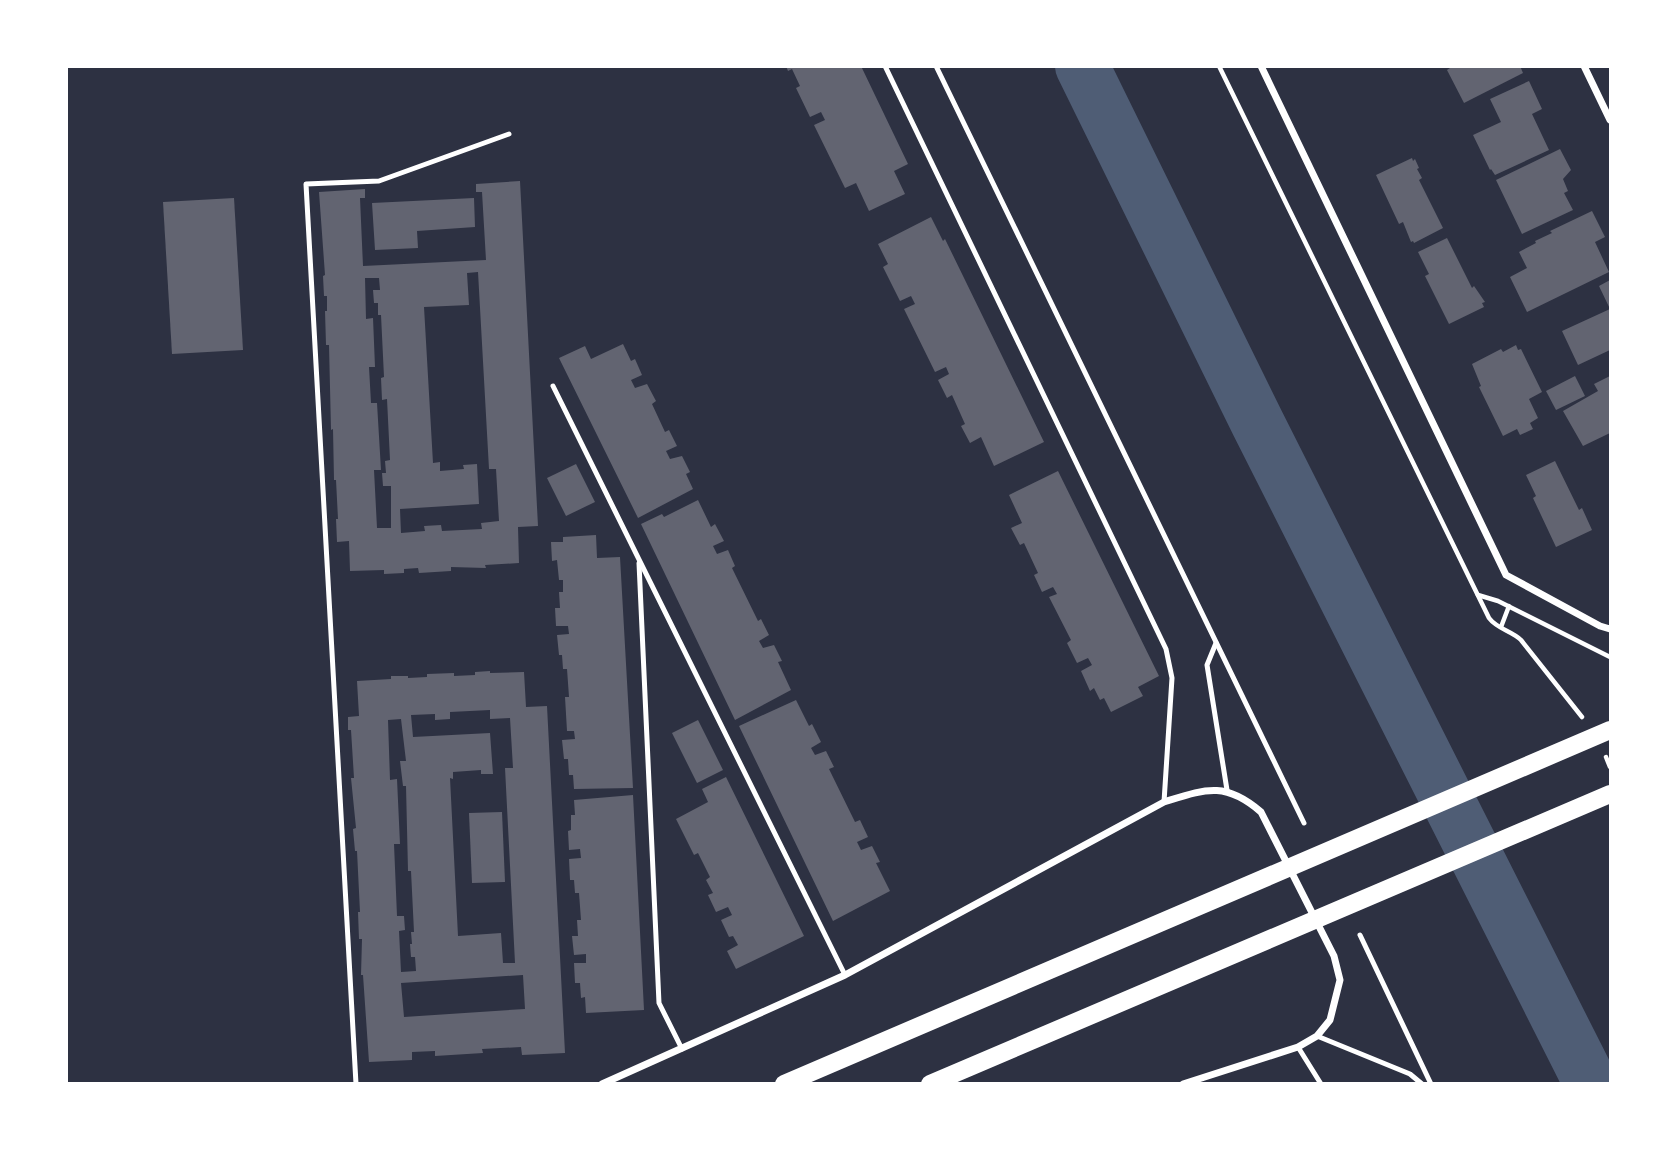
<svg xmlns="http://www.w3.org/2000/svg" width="1677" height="1150" font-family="'Varela Round',sans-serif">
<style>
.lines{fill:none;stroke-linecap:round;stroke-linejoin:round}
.river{stroke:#4f5d75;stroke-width:54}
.building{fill:#626471;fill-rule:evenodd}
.path{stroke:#fff;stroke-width:4.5}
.service{stroke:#fff;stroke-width:5}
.minor{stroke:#fff;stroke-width:7}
.primary{stroke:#fff;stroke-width:18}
</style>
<rect width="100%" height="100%" fill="#2d3142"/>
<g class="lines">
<!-- river -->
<path class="river" d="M1082 66 1258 424 1591 1084"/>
</g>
<!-- building -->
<g class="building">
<path d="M786 66H861L908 164 894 171 905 194 869 211 856 183 845 188 814 125 825 120 821 112 810 117 796 88 800 86 792 69 788 71Z"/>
<path d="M1453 66H1520L1523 73 1464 103 1447 70Z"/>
<path d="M1529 81 1542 109 1532 114 1549 150 1495 175 1491 169 1490 170 1473 135 1501 122 1490 99Z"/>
<path d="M1560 149 1571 170 1563 179 1568 191 1564 193 1573 210 1522 234 1496 180Z"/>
<path d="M1412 158 1413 161 1415 159 1419 168 1417 169 1422 178 1419 180 1443 228 1414 243 1413 241 1411 242 1403 222 1399 224 1376 175Z"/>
<path d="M520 181 538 526 518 527 519 563 485 565 486 568 451 567V571L419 573 418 568 404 569V573L384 574V570L350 571 349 541 337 542 336 519H338L336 480H334L333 429 331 430 329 345H326L325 311H327V296H324L323 276 325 275 319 192 365 189V198H360L363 266 486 260 482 192H476V184ZM478 272 489 469H496L499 521 481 523 482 529 442 531 441 525 424 526 425 531 401 533 400 509 479 504 477 464 463 465 464 469 440 471V462L433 463 424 307 469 305 467 273ZM365 278H379L380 290H373L374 303H378V315H381L384 377 381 378 382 400 387 399 390 460 385 461 386 473H382L383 486H391V528H377L374 470H381L377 403H371L369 367H375L373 318 366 319Z"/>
<path d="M234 198 243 350 172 354 163 202Z"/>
<path d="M474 198 475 227 417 231 418 248 375 250 372 203Z"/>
<path d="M1592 211 1605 237 1595 242 1609 272 1527 312 1510 277 1527 268 1519 252 1536 243 1535 241 1552 233 1550 231Z"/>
<path d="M931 217 943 241 945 239 1044 442 994 466 981 437 970 443 961 426 965 424 952 395 947 398 938 380 949 374 946 367 935 372 904 309 915 304 911 296 900 301 883 267 888 264 878 244Z"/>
<path d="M1447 238 1472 288 1474 286 1485 302 1482 303 1484 307 1449 324 1425 276 1429 274 1418 252Z"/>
<path d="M1610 280V350L1578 365 1562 331 1610 309 1599 286Z"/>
<path d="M623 344 631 361 635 359 642 375 631 380 635 388 647 384 656 401 652 404 665 432 669 430 677 446 666 451 670 459 682 456 690 472 686 474 693 489 638 518 559 358 585 346 591 359Z"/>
<path d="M1516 345 1518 350 1521 349 1542 392 1529 399 1538 418 1530 423 1533 429 1520 435 1517 429 1503 436 1479 387 1481 386 1472 364 1501 349 1503 352Z"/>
<path d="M1575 376 1585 396 1556 410 1546 391Z"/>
<path d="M1610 376V433L1583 446 1563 411 1598 391 1594 384Z"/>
<path d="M1555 461 1579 510 1582 508 1592 530 1556 547 1533 498 1536 496 1526 475Z"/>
<path d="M576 464 595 502 566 516 547 478Z"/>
<path d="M1058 471 1159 676 1138 687 1143 696 1111 712 1104 698 1100 700 1094 688 1090 691 1081 671 1092 665 1088 658 1077 663 1067 643 1071 640 1049 597 1057 594 1053 587 1042 592 1034 575 1038 573 1024 543 1020 545 1011 528 1022 523 1009 495Z"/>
<path d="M698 500 711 527 715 524 724 541 713 546 717 554 728 550 735 566 732 568 758 621 761 619 769 635 759 641 763 648 774 645 782 661 778 662 791 690 735 720 641 524 662 514 664 517Z"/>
<path d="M596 535 597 558 620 557 633 788 574 789 573 775H569L568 759H564L562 740 575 739 574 731H567L565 697H569L567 669H563L562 655H559L557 635 569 634 568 626H556L555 608H560L559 592H563V580H559L557 560 552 561 551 542H563V537Z"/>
<path d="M490 671V673L524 672 526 707 547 706 565 1053 522 1055 521 1047 482 1049 483 1053 435 1056V1051L412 1052V1060L369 1062 363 975H361L362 939H359L358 912H360L357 851H355L353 829 356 828 351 778H354L351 730H348V717L359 716 357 681 391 679V676H408V678L427 677V674L454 673V676L475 675V672ZM490 710V719L510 718 513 768H505L515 963H503L501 933 458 936 450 778 453 779V772L481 770V774H493L490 733 413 737 411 715 435 714V720L450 719V712ZM401 719 406 761H400L403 786H406L408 871H411L414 932H411L412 944H410L411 957H415L416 971 401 972 399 931 405 930 404 916H397L394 844H400L397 779 390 780 388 720ZM523 975 525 1009 404 1017 401 983Z"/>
<path d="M796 700 809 726 812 724 821 742 811 748 815 755 826 751 834 767 829 769 855 822 860 820 868 837 857 842 861 850 872 846 880 862 876 863 890 891 833 921 739 726Z"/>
<path d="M698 720 723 770 697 783 672 733Z"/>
<path d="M726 777 804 936 736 969 727 951 738 945 733 936 729 937 721 920 732 915 728 907 716 912 708 895 713 893 706 880 710 877 698 853 694 855 676 819 708 802 702 789Z"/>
<path d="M633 795 644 1010 586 1013 585 997 581 998 580 983H575L574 963H586V954L574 955 572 936H578L577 920H581L579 893H575L574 880H570L569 859 581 858 580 849 569 850 568 831 571 830V815H575L574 800Z"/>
<path d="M502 812 505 882 472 883 469 813Z"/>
</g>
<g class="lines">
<!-- path -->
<g class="path">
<path d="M1219 66 1489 618C1497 629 1512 631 1521 640L1582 717"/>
<path d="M1478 595 1498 601 1610 657"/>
<path d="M1501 627 1509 606"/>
<path d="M1606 757 1610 767"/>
</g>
<!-- service -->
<g class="service">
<path d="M885 66 1166 649 1172 678 1164 802"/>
<path d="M936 66 1304 823"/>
<path d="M553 386 845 975"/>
<path d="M639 563 659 1003 682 1049"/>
<path d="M1216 643 1207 665 1227 790"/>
<path d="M1360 935 1431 1084"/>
<path d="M1317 1036 1410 1074 1422 1084"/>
<path d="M1298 1047 1321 1084"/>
<path d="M356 1084 306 184 379 181 509 134"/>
</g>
<!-- minor -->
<g class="minor">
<path d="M1261 66 1506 575 1600 626 1610 629"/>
<path d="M1584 66 1610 120"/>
<path d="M602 1084 845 975 1164 802C1206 789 1225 781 1261 812L1334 956 1340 980 1330 1020 1317 1036 1298 1047 1183 1084"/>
</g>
<!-- primary -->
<g class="primary">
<path d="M784 1084 1610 730"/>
<path d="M930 1084 1610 794"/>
</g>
</g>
<!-- border -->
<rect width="1677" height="1150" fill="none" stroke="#ffffff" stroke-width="136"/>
</svg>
